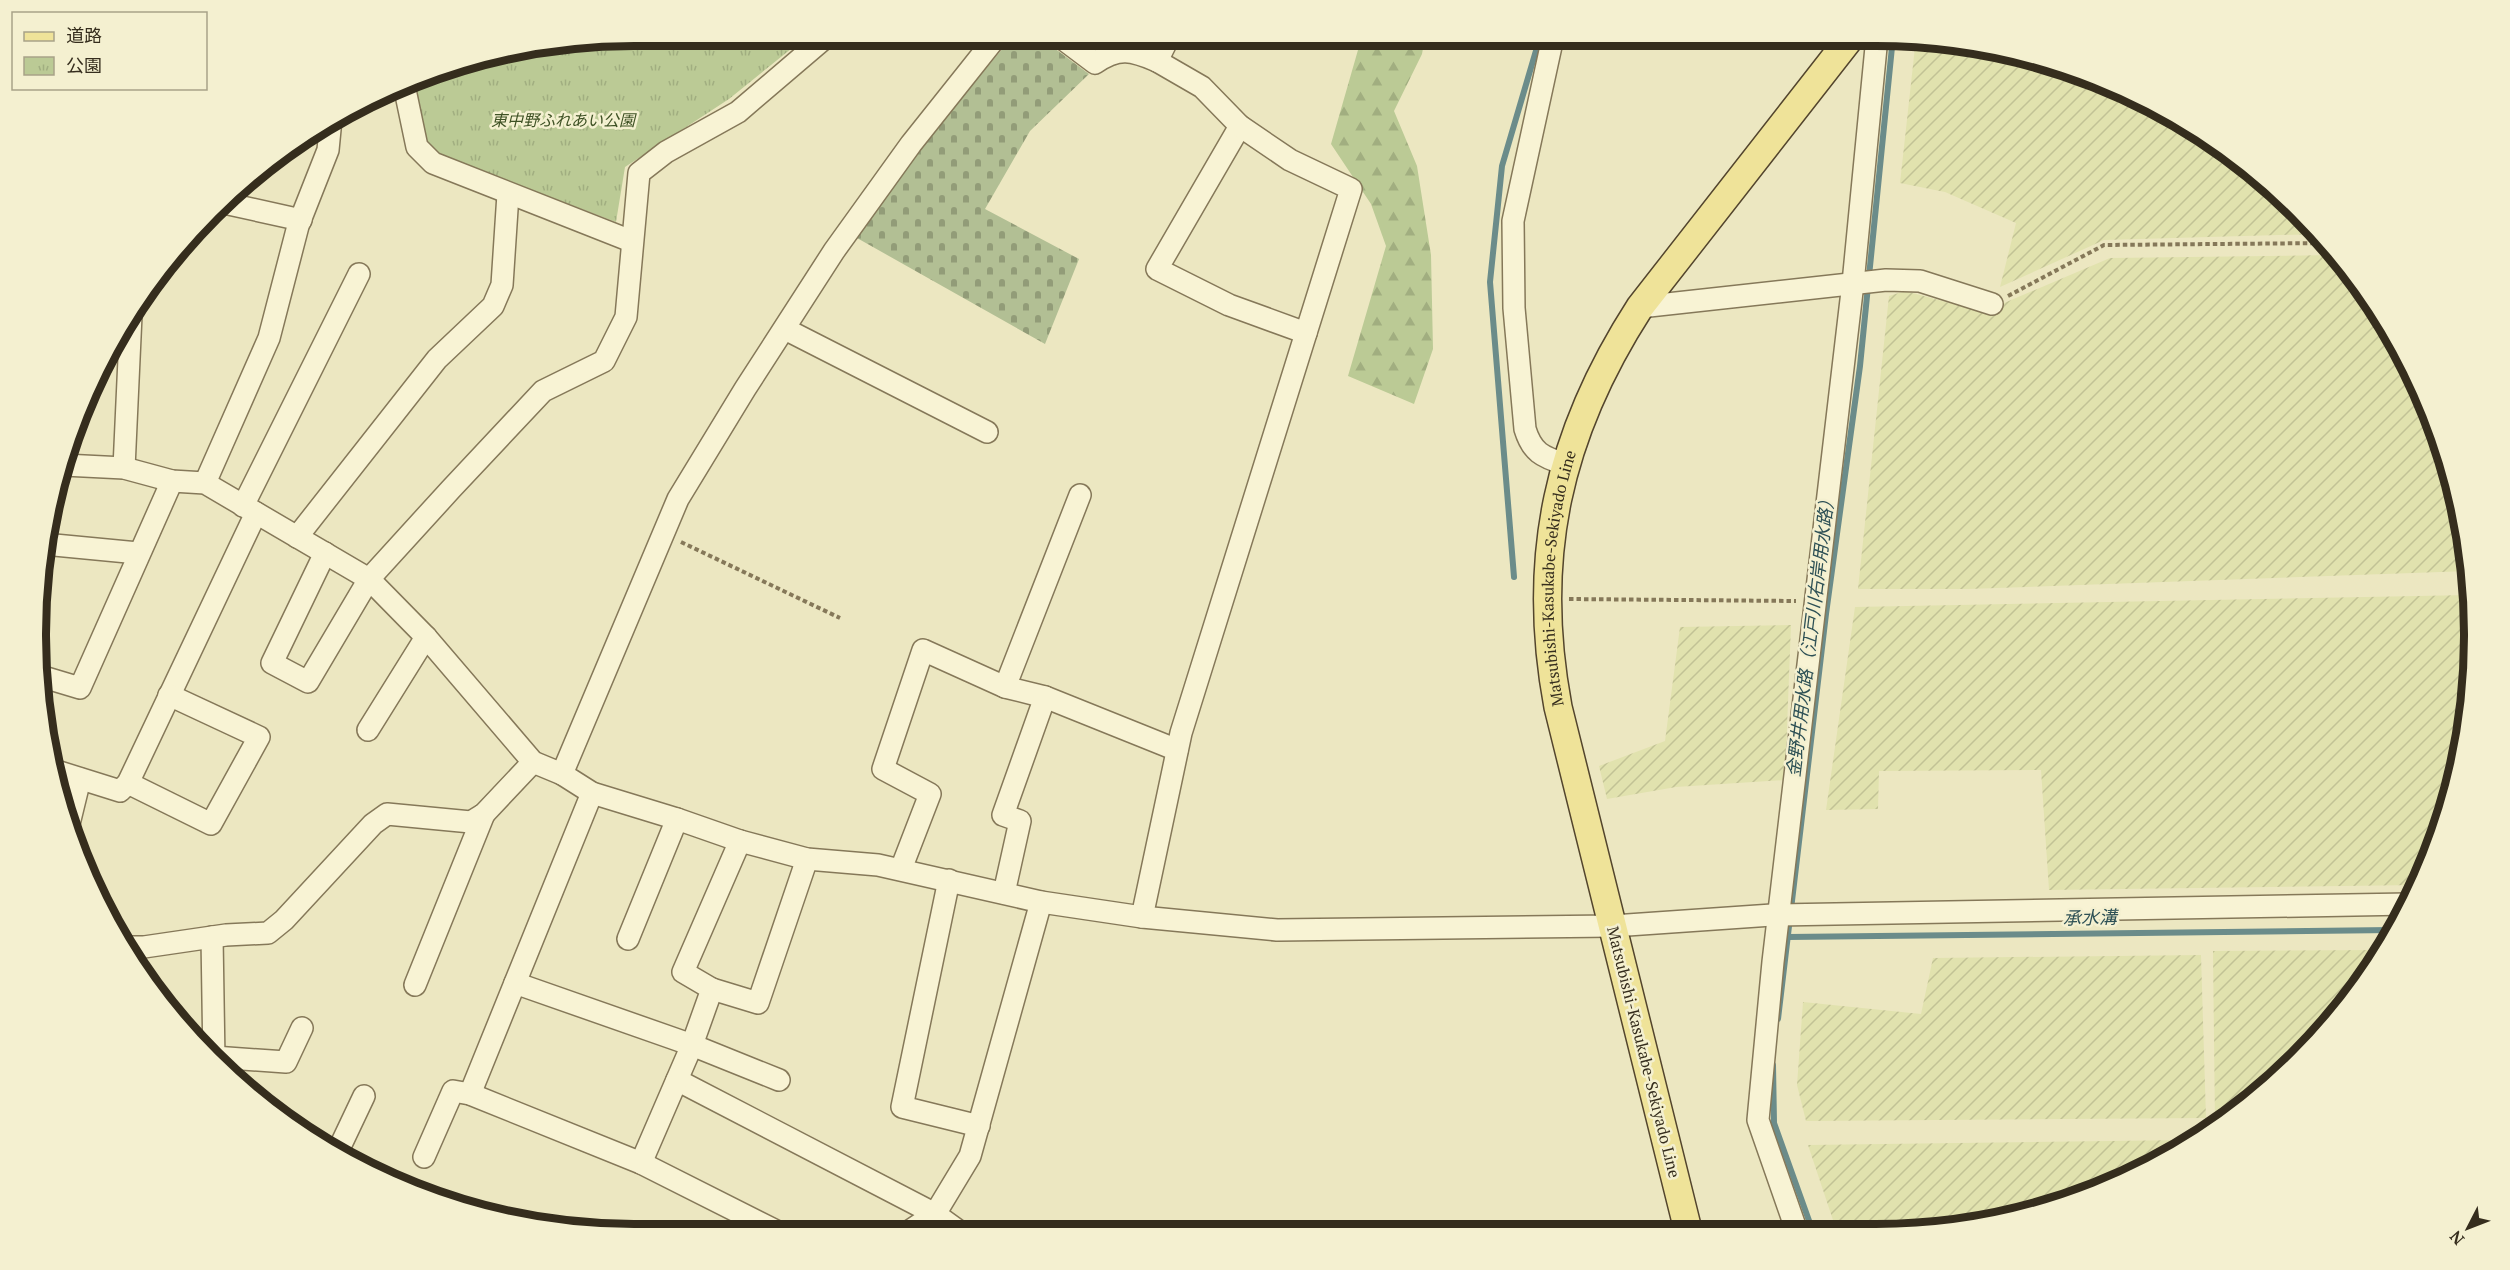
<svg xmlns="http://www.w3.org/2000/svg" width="2510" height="1270" font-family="'PT Serif','Noto Sans JP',serif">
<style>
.farmland{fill:url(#farmland-furrows)}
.forest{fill:url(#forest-firs)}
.cemetery{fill:url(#cemetery-stones)}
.park{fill:url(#park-tufts)}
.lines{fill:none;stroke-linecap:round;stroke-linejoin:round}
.stream{stroke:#6b8c8a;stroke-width:6}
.minor-casing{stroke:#857859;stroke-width:24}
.major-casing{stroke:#53452d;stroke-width:30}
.path{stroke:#857859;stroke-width:4;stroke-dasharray:4.5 3;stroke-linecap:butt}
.minor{stroke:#f8f3d4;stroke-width:21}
.major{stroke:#efe399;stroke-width:27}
.labels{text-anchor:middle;stroke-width:5;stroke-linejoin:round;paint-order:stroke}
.park-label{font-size:16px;font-style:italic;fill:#3e5124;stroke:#f4f0d0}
.street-label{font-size:16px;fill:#352d1d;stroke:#f4f0d0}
.water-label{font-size:18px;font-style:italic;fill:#2d5055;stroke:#f4f0d0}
.rim{fill:none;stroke:#352d1d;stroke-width:8}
</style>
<defs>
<pattern id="farmland-furrows" width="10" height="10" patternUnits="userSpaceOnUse" patternTransform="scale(1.5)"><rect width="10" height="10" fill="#e1e2ae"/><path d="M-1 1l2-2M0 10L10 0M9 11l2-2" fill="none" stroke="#c2c295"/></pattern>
<pattern id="forest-firs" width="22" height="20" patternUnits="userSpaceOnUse" patternTransform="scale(1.5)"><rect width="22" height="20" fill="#bbca95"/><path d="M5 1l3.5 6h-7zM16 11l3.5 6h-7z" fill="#a1ae80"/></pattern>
<pattern id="cemetery-stones" width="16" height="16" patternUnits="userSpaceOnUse" patternTransform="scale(1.5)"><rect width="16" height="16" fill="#b2bf94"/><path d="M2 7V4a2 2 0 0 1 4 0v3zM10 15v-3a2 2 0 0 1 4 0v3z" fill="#929c78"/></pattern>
<pattern id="park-tufts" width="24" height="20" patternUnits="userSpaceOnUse" patternTransform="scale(1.5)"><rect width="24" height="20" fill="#bbca95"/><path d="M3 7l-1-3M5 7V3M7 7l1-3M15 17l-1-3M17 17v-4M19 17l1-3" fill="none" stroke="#a1ae80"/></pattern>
</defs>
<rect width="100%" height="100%" fill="#ece7c1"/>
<!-- farmland -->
<g class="farmland">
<path d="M1916 38 2030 56 2140 98 2239 160 2319 234 2104 240 2000 287 2016 223 1945 192 1900 183Z"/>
<path d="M2336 255 2394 335 2442 442 2469 556V571L1968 589H1858L1889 296 1905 291 1983 312 2110 258Z"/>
<path d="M2470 595 2473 674 2469 694 2464 695 2447 807 2418 885 2049 890 2041 770 1879 771 1878 809 1826 810 1855 607Z"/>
<path d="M1791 625 1785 780 1676 787 1607 799 1599 766 1665 741 1680 627Z"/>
<path d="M2379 950 2326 1030 2239 1110 2215 1124 2213 951Z"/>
<path d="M2201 955 2206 1118 1806 1121 1797 1085 1803 1002 1921 1014 1933 958Z"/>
<path d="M2189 1140 2104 1189 1954 1229H1836L1808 1145Z"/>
</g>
<!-- forest -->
<path class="forest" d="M1369 37H1425L1422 54 1394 111 1417 166 1431 255 1433 349 1414 404 1348 376 1386 246 1371 204 1331 144 1360 43Z"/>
<!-- cemetery -->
<path class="cemetery" d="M1013 36H1038L1089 74 1030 131 985 209 1079 259 1045 344 857 238 921 147Z"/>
<!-- park -->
<path class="park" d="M635 36H807L729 99 625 167 616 222 417 147 406 84 442 68 518 47Z"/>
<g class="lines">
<!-- stream -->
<g class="stream">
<path d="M1514 577 1490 282 1502 166 1540 37"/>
<path d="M1788 937 2392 930"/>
<path d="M1778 1019 1826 614 1860 366 1893 37"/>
<path d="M1773 1065 1774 1123 1812 1229"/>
</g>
<defs>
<g id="minor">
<path d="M1059 36 1095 63C1119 47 1131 50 1157 61L1169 37"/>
<path d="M1553 37 1513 221 1514 308 1525 429C1532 452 1542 457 1565 464"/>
<path d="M404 85 417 147 433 163 631 241"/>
<path d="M1240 126 1157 269 1229 305 1306 333"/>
<path d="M224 203 301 220"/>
<path d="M1640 307 1886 280 1920 281 1992 304"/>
<path d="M785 329 987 432"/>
<path d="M64 465 124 468 172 481 205 483 369 579 426 637 533 762 562 774 592 793 677 819 740 841 807 859 878 865 1041 902 1142 917 1277 930 1613 926 1772 915 2409 904"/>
<path d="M124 468 131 315"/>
<path d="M205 483 269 338 298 226 328 150 331 119"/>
<path d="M1080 495 1005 687 1045 697 1177 750"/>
<path d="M243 506 359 274"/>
<path d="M297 537 437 359 493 306 502 285 508 194"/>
<path d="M44 544 138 553"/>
<path d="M325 553 272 663 308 682 369 579 451 489 543 391 604 361 626 317 639 173 666 152 738 112 827 36"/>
<path d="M40 676 80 688 172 481"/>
<path d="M368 730 426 637"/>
<path d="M53 770 120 791 128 783 256 513"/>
<path d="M562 774 678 499 745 389 834 251 911 144 997 36"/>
<path d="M128 783 211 824 259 737 169 695"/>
<path d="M69 824 80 779"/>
<path d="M901 869 930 794 883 769 923 650 1005 687"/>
<path d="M949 880 902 1107 979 1126"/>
<path d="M1004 893 1020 821 1003 815 1045 697"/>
<path d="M1142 917 1181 733 1351 189 1290 160 1240 126 1202 87 1157 61"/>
<path d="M212 937 214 1061"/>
<path d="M628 939 677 819"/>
<path d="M125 947H144L226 935 268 933 284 920 373 824 387 814 471 822 484 814 533 762"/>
<path d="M515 983 692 1045 779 1080"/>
<path d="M415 985 484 814"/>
<path d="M712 989 758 1003 807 859"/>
<path d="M214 1057 286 1062 302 1028"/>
<path d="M677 1080 935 1214 960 1232"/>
<path d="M470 1094 592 793"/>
<path d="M337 1153 364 1096"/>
<path d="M424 1157 453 1091 470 1094 641 1163 778 1232"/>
<path d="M641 1163 692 1045 712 989 683 972 740 841"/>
<path d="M1796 1229 1758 1120 1773 962 1853 283 1877 37"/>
<path d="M908 1232 935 1214 970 1156 1041 902"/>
</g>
<g id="major">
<path id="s1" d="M1688 1230 1558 707C1530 558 1558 434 1640 307L1851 37"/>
</g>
</defs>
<!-- minor casing -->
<use href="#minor" class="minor-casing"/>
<!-- major casing -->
<use href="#major" class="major-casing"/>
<!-- path -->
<g class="path">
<path d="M2008 296 2104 245 2328 243"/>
<path d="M681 542 840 618"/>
<path d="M1569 599 1796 601"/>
</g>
<!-- minor -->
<use href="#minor" class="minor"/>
<!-- major -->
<use href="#major" class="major"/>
</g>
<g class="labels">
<!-- park labels -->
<g class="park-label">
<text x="563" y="126">東中野ふれあい公園</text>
</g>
<!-- street labels -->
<g class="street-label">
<text dy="6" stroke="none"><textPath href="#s1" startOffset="669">Matsubishi-Kasukabe-Sekiyado Line</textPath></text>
<text transform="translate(1644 1052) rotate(76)" y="6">Matsubishi-Kasukabe-Sekiyado Line</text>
</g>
<!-- water labels -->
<g class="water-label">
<text transform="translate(1811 634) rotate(-83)" y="6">金野井用水路（江戸川右岸用水路）</text>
<text transform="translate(2090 918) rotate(-1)" y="6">承水溝</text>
</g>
</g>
<!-- crop -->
<path d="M0 0H2510V1270H0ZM634 46H1876A588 588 0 0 1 2464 634V636A588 588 0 0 1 1876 1224H634A588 588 0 0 1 46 636V634A588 588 0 0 1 634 46Z" fill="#f4f0d0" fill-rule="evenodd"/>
<path class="rim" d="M634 46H1876A588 588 0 0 1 2464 634V636A588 588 0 0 1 1876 1224H634A588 588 0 0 1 46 636V634A588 588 0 0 1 634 46Z"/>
<!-- legend -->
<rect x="12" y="12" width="195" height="78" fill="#f4f0d0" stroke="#a8a288" stroke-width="1.5"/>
<rect x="24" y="32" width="30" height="9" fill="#efe399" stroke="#a8a288" stroke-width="1.5"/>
<text x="66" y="42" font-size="18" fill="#352d1d">道路</text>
<rect x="24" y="57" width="30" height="18" fill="url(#park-tufts)" stroke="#a8a288" stroke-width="1.5"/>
<text x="66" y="72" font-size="18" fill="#352d1d">公園</text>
<!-- north arrow -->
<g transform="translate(2468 1228) rotate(228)" stroke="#f4f0d0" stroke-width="4.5" paint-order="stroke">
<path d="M0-4.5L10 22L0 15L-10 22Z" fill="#352d1d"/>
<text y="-9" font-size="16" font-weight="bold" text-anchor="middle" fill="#352d1d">N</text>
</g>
</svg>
